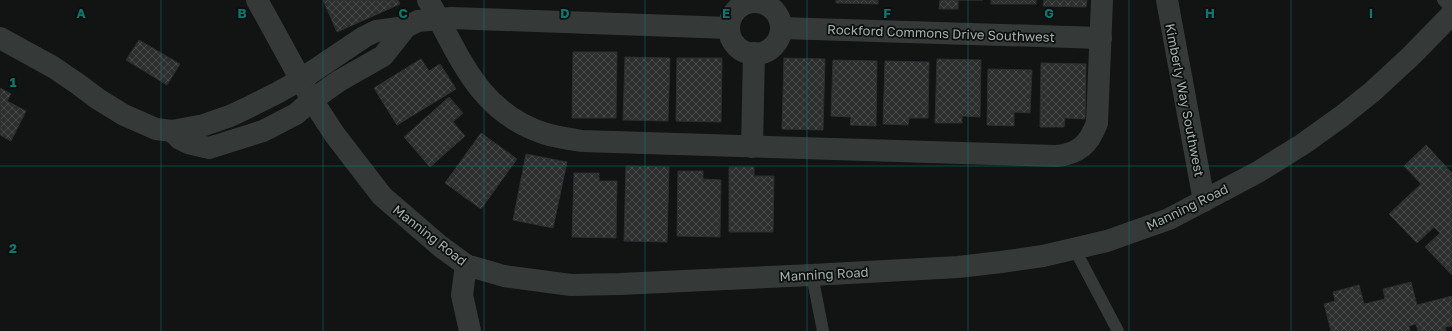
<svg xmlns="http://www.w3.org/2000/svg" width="1452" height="331" font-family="'Golos Text',sans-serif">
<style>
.building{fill:url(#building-cross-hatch);stroke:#2c2f2f}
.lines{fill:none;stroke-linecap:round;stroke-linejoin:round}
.service{stroke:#353a39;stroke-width:12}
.minor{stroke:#353a39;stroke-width:22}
.grid{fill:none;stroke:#0f766e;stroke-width:1;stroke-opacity:0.55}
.labels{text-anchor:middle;stroke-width:3.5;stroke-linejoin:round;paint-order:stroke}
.street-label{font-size:13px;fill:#a4b3ae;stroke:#0d0e0e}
.grid-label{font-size:13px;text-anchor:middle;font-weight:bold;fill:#0f766e;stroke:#0d0e0e;stroke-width:3.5;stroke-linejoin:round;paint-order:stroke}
</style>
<defs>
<pattern id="building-cross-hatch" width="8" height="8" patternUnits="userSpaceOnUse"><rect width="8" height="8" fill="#2d2f2f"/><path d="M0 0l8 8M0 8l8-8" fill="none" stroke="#484b4b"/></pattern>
</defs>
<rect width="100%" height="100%" fill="#121313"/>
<!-- building -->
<g class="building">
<path d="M323 0H398L400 4 337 32Z"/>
<path d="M836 0H878V4L836 3Z"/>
<path d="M940 0H983H958V9H939Z"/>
<rect x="991" y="0" width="45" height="4"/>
<path d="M1044 0H1087L1086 7 1043 6Z"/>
<path d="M139 40 180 64 167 85 126 60Z"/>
<path d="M573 52H617L616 118H572Z"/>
<path d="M625 57 670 58 668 121 623 120Z"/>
<path d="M677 58H722L721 122 676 121Z"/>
<path d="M784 58 825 59 823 130 782 129Z"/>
<path d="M421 59 429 71 440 64 456 89 397 125 374 88Z"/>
<path d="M937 59 981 60 980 117 962 116V123H935Z"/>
<path d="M833 60 877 61 876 126 850 125 851 117 831 116Z"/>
<path d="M885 61 929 62 928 118H909L908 125 883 124Z"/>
<path d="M1041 63 1086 64 1085 119 1065 118 1064 127H1040Z"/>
<path d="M988 69 1032 70 1030 113 1014 112V126L987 125Z"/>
<path d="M0 88 11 94 7 101 26 111 11 141 0 135Z"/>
<path d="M449 97 463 113 453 122 465 136 430 167 404 137Z"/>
<path d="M481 133 517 159 481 209 445 183Z"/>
<path d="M1426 145 1452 173V275L1425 247 1440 233 1434 227 1417 243 1389 214 1421 184 1404 166Z"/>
<path d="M526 154 567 162 553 228 513 220Z"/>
<path d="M626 166 669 167 667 242 624 241Z"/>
<path d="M729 167H754V176H774L773 232H729Z"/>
<path d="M678 171H703V179L721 180 720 237 677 236Z"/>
<path d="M574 173H599V181H617L616 238 572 237Z"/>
<path d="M1411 282 1417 305 1452 296V326L1445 327 1446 331H1418L1416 324 1409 326 1410 331H1331L1324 304 1335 301 1333 292 1359 285 1364 304 1385 299 1383 289Z"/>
</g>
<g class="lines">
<!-- service -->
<g class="service">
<path d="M1443 0 1452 9"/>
<path d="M1074 248 1118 331"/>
<path d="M812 275 823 331"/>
</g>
<!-- minor -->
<g class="minor">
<path d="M257 0 312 100 335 135 382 196 440 246 466 265 504 276 571 285 620 284 812 275 958 267 1001 262 1043 256 1107 241 1169 219 1258 172 1303 144 1342 116 1372 92 1411 56 1452 14"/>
<path d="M428 0C460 55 476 110 543 133 555 137 569 139 582 141L1056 156C1079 154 1089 144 1097 123L1102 0"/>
<path d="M1167 0 1204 201"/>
<circle cx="755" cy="28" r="26"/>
<path d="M781 28 1101 38"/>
<path d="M0 38 53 67 78 84 98 99 124 115 156 129 172 131 204 125 230 116 245 109 277 93 300 80 364 37 376 31 406 27 418 21 451 18 729 28"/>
<path d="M172 131 180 139 188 143 209 148 263 131 296 114 312 100 339 81 383 56 406 27"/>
<path d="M752 147 754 53"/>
<path d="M466 265 462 295 470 331"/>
</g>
</g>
<!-- grid -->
<path class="grid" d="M161 0V331M323 0V331M484 0V331M645 0V331M807 0V331M968 0V331M1129 0V331M1291 0V331M0 166H1452"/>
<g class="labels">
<!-- street labels -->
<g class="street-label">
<text transform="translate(941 33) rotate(2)" y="5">Rockford Commons Drive Southwest</text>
<text transform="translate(1185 100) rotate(79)" y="5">Kimberly Way Southwest</text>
<text transform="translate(1187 207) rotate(-26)" y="5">Manning Road</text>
<text transform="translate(430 235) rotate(38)" y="5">Manning Road</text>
<text transform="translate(824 274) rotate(-3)" y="5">Manning Road</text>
</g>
</g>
<g class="grid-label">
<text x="81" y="18">A</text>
<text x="242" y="18">B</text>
<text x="403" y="18">C</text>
<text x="565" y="18">D</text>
<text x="726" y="18">E</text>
<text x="887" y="18">F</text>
<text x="1049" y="18">G</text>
<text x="1210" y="18">H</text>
<text x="1371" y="18">I</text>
<text x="13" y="87">1</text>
<text x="13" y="253">2</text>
</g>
</svg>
